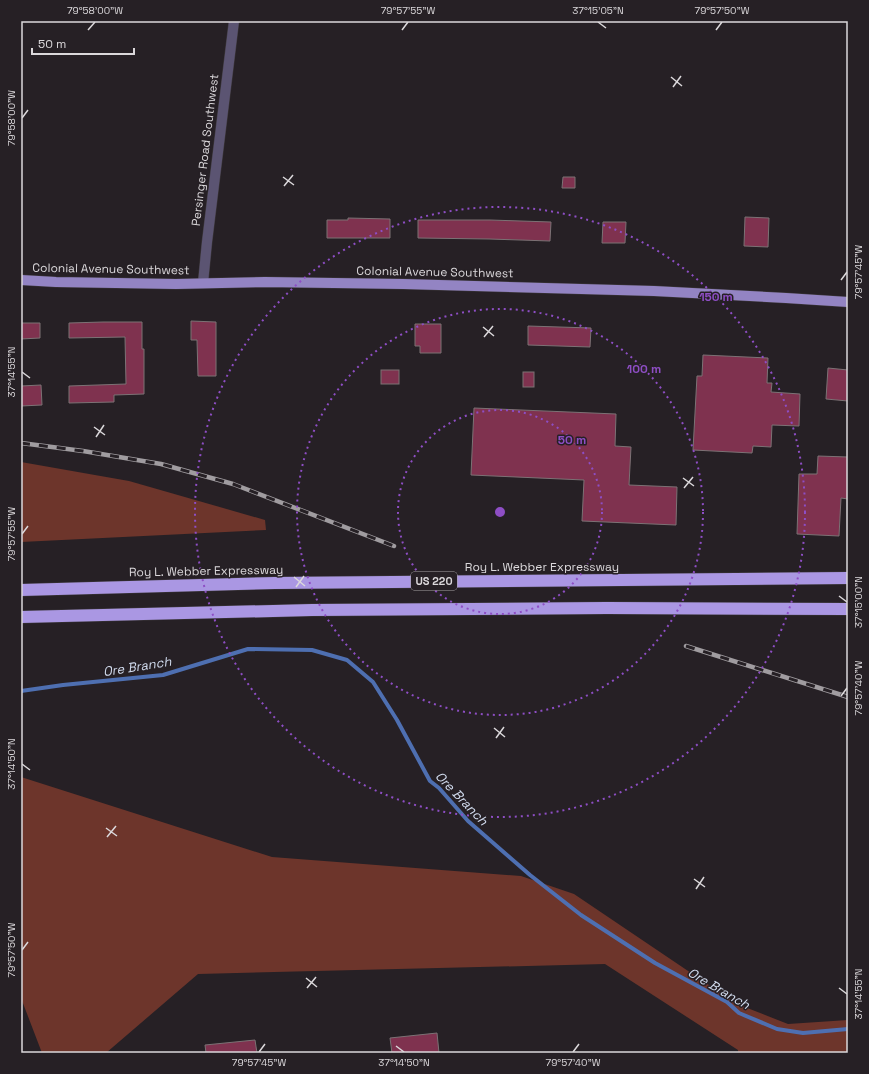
<svg xmlns="http://www.w3.org/2000/svg" width="869" height="1074" font-family="'Space Grotesk',sans-serif">
<style>
.green{fill:#6d352b}
.lines{fill:none;stroke-linecap:round;stroke-linejoin:round}
.stream{stroke:#4e6fb1;stroke-width:4}
.building{fill:#7f324f;stroke:#7c7275}
.minor-casing{stroke:#3f3a3e;stroke-width:11}
.major-casing{stroke:#3f3a3e;stroke-width:11}
.highway-casing{stroke:#3f3a3e;stroke-width:13}
.minor{stroke:#5b5472;stroke-width:10}
.major{stroke:#9384c3;stroke-width:10}
.highway{stroke:#aa97e3;stroke-width:12}
.rail-casing{stroke:#a09ca0;stroke-width:4.5}
.rail{stroke:#262025;stroke-width:3;stroke-dasharray:9;stroke-linecap:butt}
.ticks{fill:none;stroke:#dbd8db;stroke-width:1.5}
.ring{fill:none;stroke:#8e4ec5;stroke-width:2;stroke-dasharray:2 4}
.labels{text-anchor:middle;stroke-width:3;stroke-linejoin:round;paint-order:stroke}
.shield{fill:#262025;stroke:#a5a1a4;stroke-width:1}
.shield-label{font-size:11px;font-weight:bold;fill:#dbd8db}
.street-label{font-size:12px;fill:#dbd8db;stroke:#262025}
.water-label{font-size:13px;font-style:italic;fill:#d1dbee;stroke:#262025}
.centre{fill:#8e4ec5;stroke:#262025;stroke-width:2}
.ring-label{font-size:12px;text-anchor:middle;font-weight:bold;fill:#8e4ec5;stroke:#262025;stroke-width:3;stroke-linejoin:round;paint-order:stroke}
.neatline{fill:none;stroke:#dbd8db;stroke-width:1.5}
.ticks-label{font-size:10px;text-anchor:middle;fill:#dbd8db}
</style>
<rect width="100%" height="100%" fill="#262025"/>
<!-- green -->
<g class="green">
<path d="M21 462 129 481 265 520 266 530 21 542Z"/>
<path d="M21 777 272 857 521 876 574 894 737 1004 788 1024 848 1020V1053H738V1050L605 964 198 974 106 1053H42L21 998Z"/>
</g>
<g class="lines">
<!-- stream -->
<path class="stream" d="M21 691 63 685 163 675 248 649 312 650 347 660 373 682 397 720 430 781 439 788 468 821 530 875 581 915 655 963 727 1002 739 1013 777 1029 803 1033 848 1029"/>
</g>
<!-- building -->
<g class="building">
<path d="M563 177H575V188H562Z"/>
<path d="M745 217 769 218 768 247 744 246Z"/>
<path d="M348 218 390 219V238H327V220H348Z"/>
<path d="M418 220H490L551 222 550 241 489 239 418 238Z"/>
<path d="M603 222H626L625 243H602Z"/>
<path d="M191 321 216 322V376H198L197 340H191Z"/>
<path d="M103 322H142V349H144V394L114 395V402L69 403V386L126 384 125 337 69 338V323Z"/>
<path d="M21 323H40V338L21 339Z"/>
<path d="M415 324H441V353H420V346H415Z"/>
<path d="M528 326 591 328 590 347 528 345Z"/>
<path d="M703 355 768 358 767 383H772L771 392 800 394 799 426 772 425 771 447 753 446 752 453 693 450 697 376H702Z"/>
<path d="M828 368 848 370V401L826 399Z"/>
<rect x="381" y="370" width="18" height="14"/>
<rect x="523" y="372" width="11" height="15"/>
<path d="M41 385 42 405 21 406V386Z"/>
<path d="M474 408 616 414 615 446 631 447 629 485 677 487 676 525 582 521 584 480 471 475Z"/>
<path d="M818 456 848 457V499L841 498 839 536 797 534 799 474H817Z"/>
<path d="M437 1033 439 1053H392L390 1038Z"/>
<path d="M255 1040 257 1053H206L205 1045Z"/>
</g>
<g class="lines">
<defs>
<path id="minor" d="M203 283 207 242 234 21"/>
<path id="major" d="M21 280 56 282 176 284 265 282 403 284 654 291 786 298 848 302"/>
<g id="highway">
<path d="M21 590 275 583 848 578"/>
<path d="M21 617 312 610 607 608 848 609"/>
</g>
</defs>
<!-- minor casing -->
<use href="#minor" class="minor-casing"/>
<!-- major casing -->
<use href="#major" class="major-casing"/>
<!-- highway casing -->
<use href="#highway" class="highway-casing"/>
<!-- minor -->
<use href="#minor" class="minor"/>
<!-- major -->
<use href="#major" class="major"/>
<!-- highway -->
<use href="#highway" class="highway"/>
<defs>
<g id="rail">
<path d="M21 443 83 451 161 464 233 484 394 546"/>
<path d="M686 646 848 697"/>
</g>
</defs>
<!-- rail casing -->
<use href="#rail" class="rail-casing"/>
<!-- rail -->
<use href="#rail" class="rail"/>
</g>
<!-- ticks -->
<path class="ticks" d="M598 22 606 28M88 30 95 22M402 30 408 22M716 30 722 22M671 77 682 86M673 87 681 76M22 118 28 110M283 177 294 185M284 186 293 175M841 280 847 272M483 327 494 336M484 337 493 326M22 372 30 378M94 427 105 435M96 437 104 425M683 478 694 486M684 488 693 477M22 534 28 526M294 577 305 586M296 587 304 576M839 596 847 602M841 696 847 688M494 728 505 737M496 738 504 727M22 764 30 770M106 828 117 836M107 837 116 826M694 879 705 887M696 889 704 877M22 950 28 942M306 978 317 987M307 988 316 977M839 988 847 994M396 1046 404 1052M259 1052 265 1044M573 1052 579 1044"/>
<!-- distance rings -->
<g class="ring">
<circle cx="500" cy="512" r="102"/>
<circle cx="500" cy="512" r="203"/>
<circle cx="500" cy="512" r="305"/>
</g>
<g class="labels">
<!-- shield labels -->
<rect class="shield" x="411" y="572" width="46" height="18" rx="3"/>
<g class="shield-label">
<text x="434" y="585">US 220</text>
</g>
<!-- street labels -->
<g class="street-label">
<text transform="translate(205 150) rotate(-83)" y="4">Persinger Road Southwest</text>
<text transform="translate(111 269) rotate(1)" y="4">Colonial Avenue Southwest</text>
<text transform="translate(435 272) rotate(1)" y="4">Colonial Avenue Southwest</text>
<text x="542" y="571">Roy L. Webber Expressway</text>
<text transform="translate(206 571) rotate(-1)" y="4">Roy L. Webber Expressway</text>
</g>
<!-- water labels -->
<g class="water-label">
<text transform="translate(137 666) rotate(-9)" y="5">Ore Branch</text>
<text transform="translate(462 798) rotate(46)" y="5">Ore Branch</text>
<text transform="translate(719 988) rotate(30)" y="5">Ore Branch</text>
</g>
</g>
<circle cx="500" cy="512" r="6" class="centre"/>
<g class="ring-label">
<text x="716" y="301">150 m</text>
<text x="644" y="373">100 m</text>
<text x="572" y="444">50 m</text>
</g>
<!-- border -->
<rect width="869" height="1074" fill="none" stroke="#262025" stroke-width="44"/>
<!-- scale -->
<path d="M32 48v6h102v-6" fill="none" stroke="#dbd8db" stroke-width="2"/>
<text x="38" y="48" font-size="12" fill="#dbd8db" stroke="#262025" stroke-width="3" paint-order="stroke">50 m</text>
<rect x="22" y="22" width="825" height="1030" class="neatline"/>
<g class="ticks-label">
<text x="95" y="14">79°58'00"W</text>
<text x="408" y="14">79°57'55"W</text>
<text x="598" y="14">37°15'05"N</text>
<text x="722" y="14">79°57'50"W</text>
<text transform="translate(11 118) rotate(-90)" y="4">79°58'00"W</text>
<text transform="translate(858 272) rotate(-90)" y="4">79°57'45"W</text>
<text transform="translate(11 372) rotate(-90)" y="4">37°14'55"N</text>
<text transform="translate(11 534) rotate(-90)" y="4">79°57'55"W</text>
<text transform="translate(858 602) rotate(-90)" y="4">37°15'00"N</text>
<text transform="translate(858 688) rotate(-90)" y="4">79°57'40"W</text>
<text transform="translate(11 764) rotate(-90)" y="4">37°14'50"N</text>
<text transform="translate(11 950) rotate(-90)" y="4">79°57'50"W</text>
<text transform="translate(858 994) rotate(-90)" y="4">37°14'55"N</text>
<text x="259" y="1066">79°57'45"W</text>
<text x="404" y="1066">37°14'50"N</text>
<text x="573" y="1066">79°57'40"W</text>
</g>
</svg>
